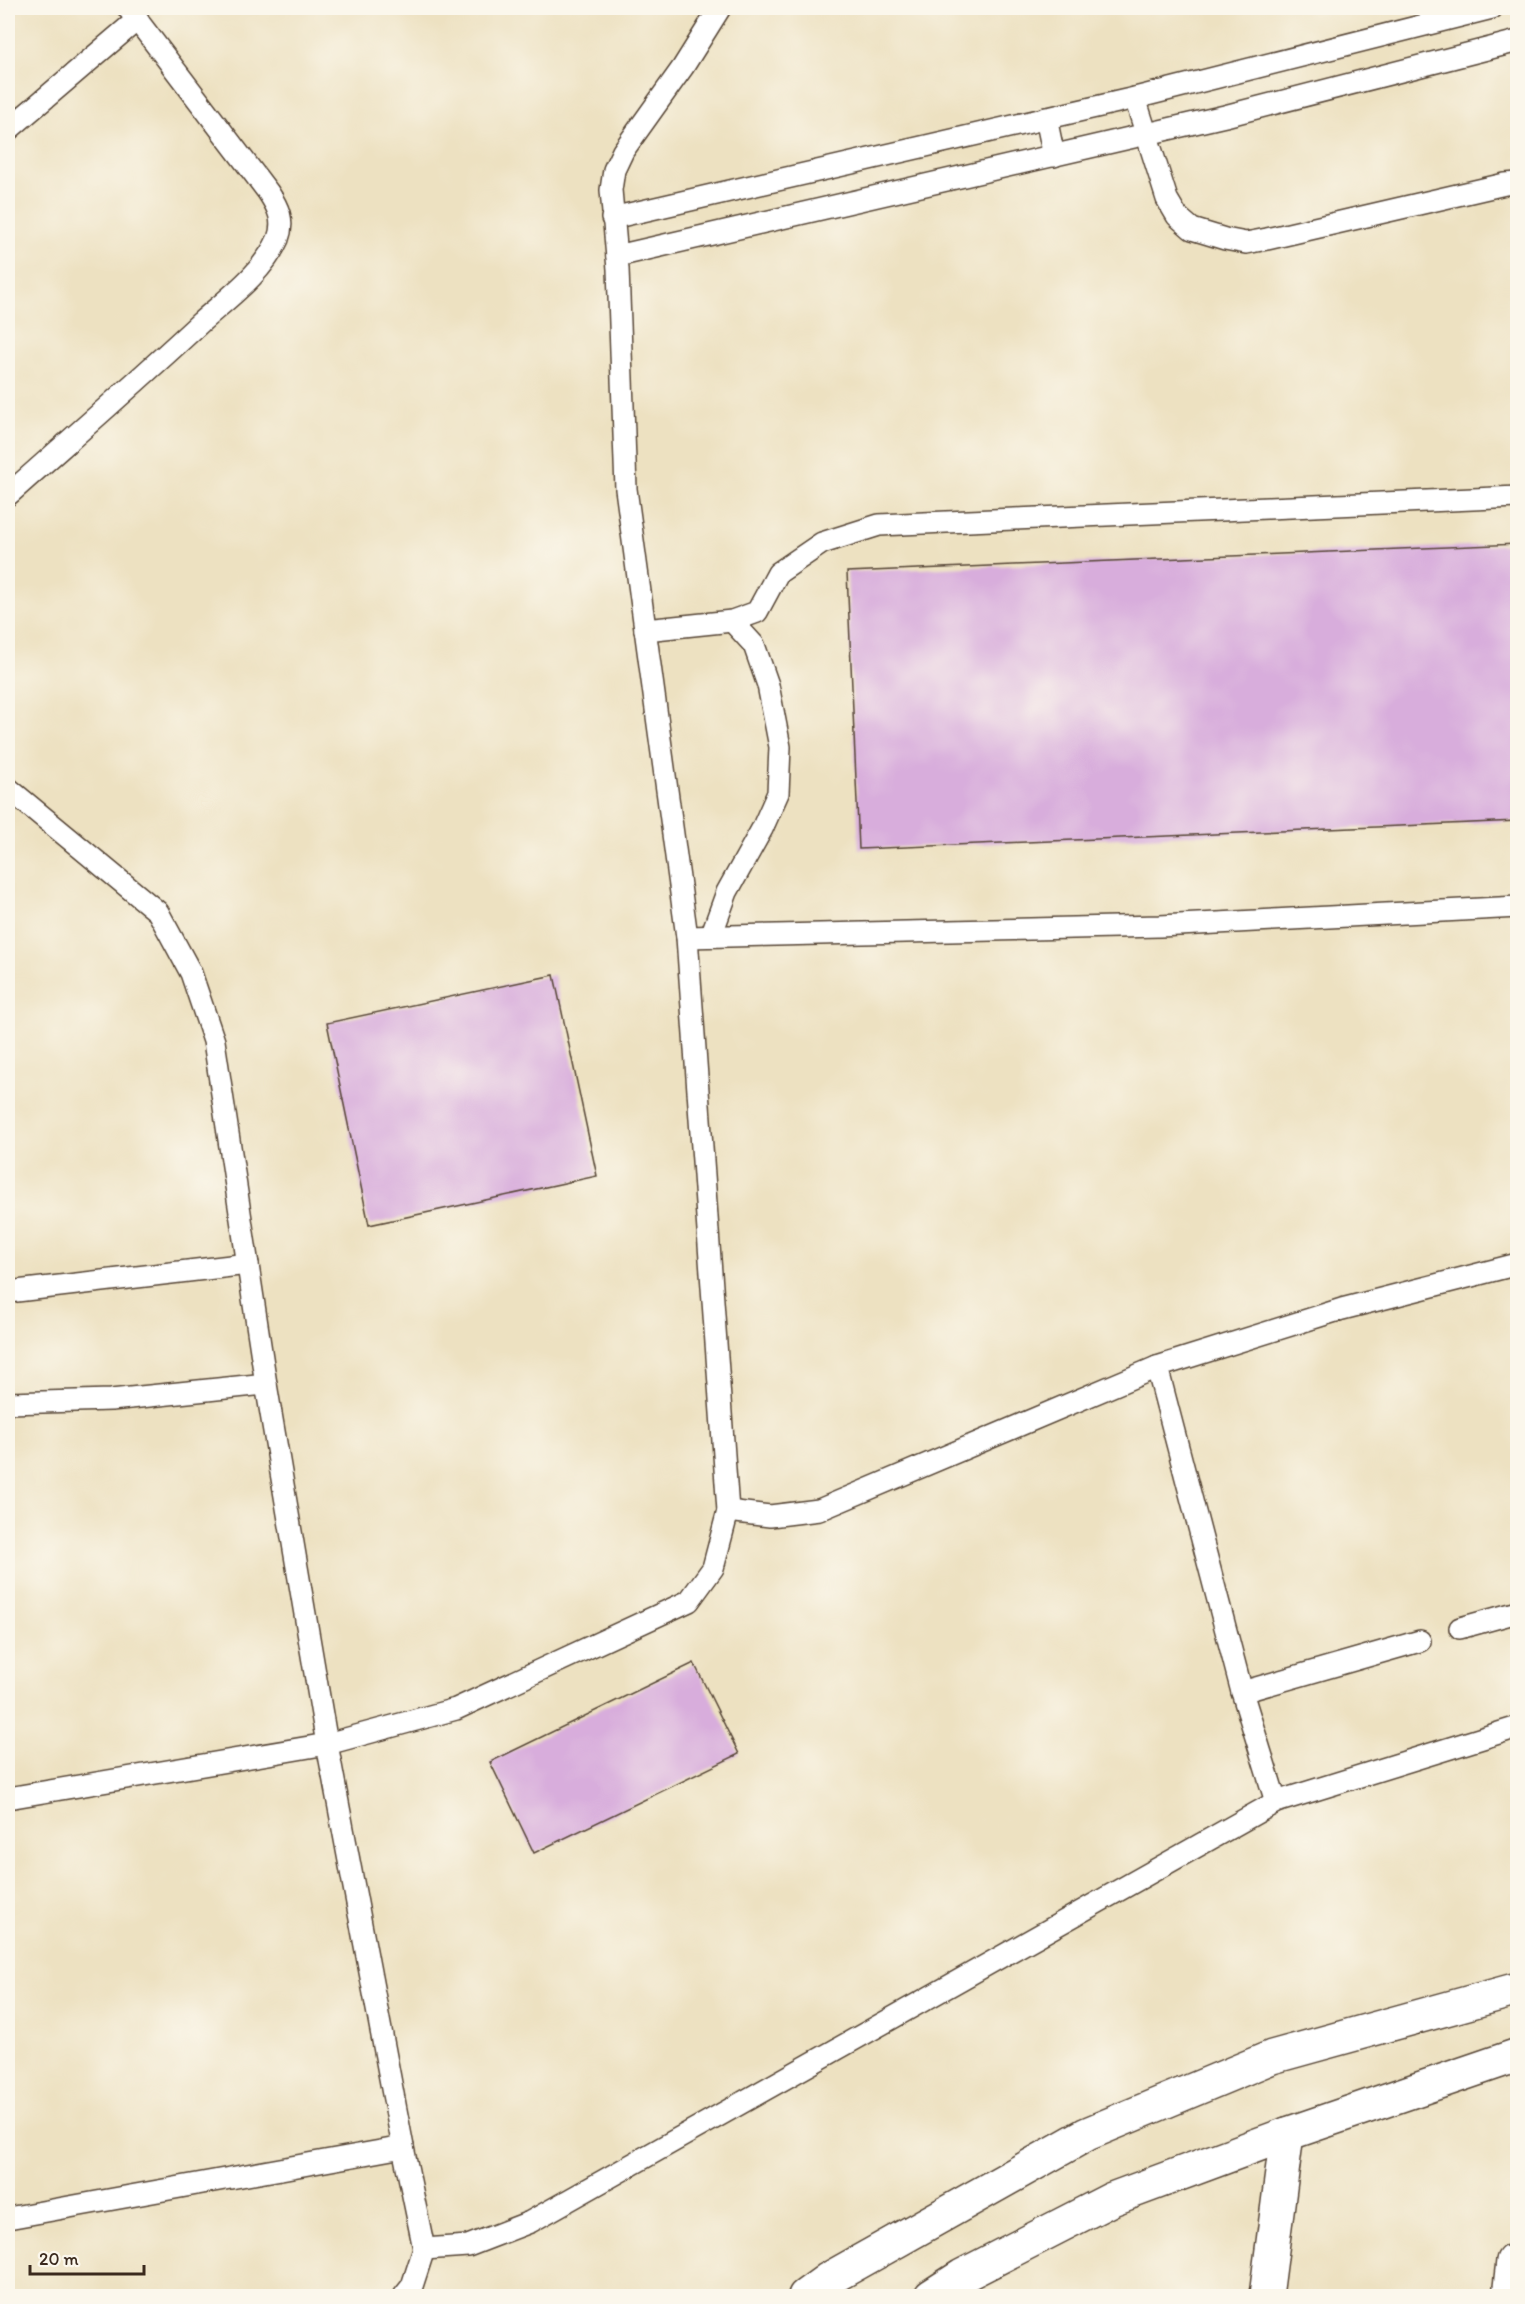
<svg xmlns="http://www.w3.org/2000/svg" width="1525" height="2304" font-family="Itim,sans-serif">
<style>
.building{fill:#d8addc}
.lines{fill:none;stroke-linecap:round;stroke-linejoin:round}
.service-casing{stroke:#564536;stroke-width:24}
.minor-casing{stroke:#564536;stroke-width:36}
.primary-casing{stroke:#564536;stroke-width:36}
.service{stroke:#fff;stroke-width:21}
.minor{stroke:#fff;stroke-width:33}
.primary{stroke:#fff;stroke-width:33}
</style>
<rect width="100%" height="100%" fill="#fbf7ec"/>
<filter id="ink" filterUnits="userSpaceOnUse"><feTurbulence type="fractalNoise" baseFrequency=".0167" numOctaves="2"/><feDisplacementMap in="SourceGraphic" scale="12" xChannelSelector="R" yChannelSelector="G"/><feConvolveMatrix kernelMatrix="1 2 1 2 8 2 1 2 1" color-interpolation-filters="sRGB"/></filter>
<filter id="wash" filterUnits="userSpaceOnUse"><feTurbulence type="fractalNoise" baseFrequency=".008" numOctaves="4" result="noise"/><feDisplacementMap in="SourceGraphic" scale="24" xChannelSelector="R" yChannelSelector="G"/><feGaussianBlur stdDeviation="1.35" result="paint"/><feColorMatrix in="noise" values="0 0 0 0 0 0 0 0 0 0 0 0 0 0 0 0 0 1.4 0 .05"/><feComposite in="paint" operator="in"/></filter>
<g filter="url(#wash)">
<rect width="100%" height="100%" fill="#ede1c1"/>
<g id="blocks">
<!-- building -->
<g class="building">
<path d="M1518 544V821L859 849 847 572Z"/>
<path d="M554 975 597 1176 369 1225 327 1023Z"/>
<path d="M694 1663 739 1754 534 1853 490 1762Z"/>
</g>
</g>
</g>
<g filter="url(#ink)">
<use href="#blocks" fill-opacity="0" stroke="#564536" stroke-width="1.5"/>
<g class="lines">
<defs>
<g id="service">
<path d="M1135 98 1167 199 1177 216 1192 229 1225 239 1246 243 1267 239 1505 184 1518 183"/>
<path d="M1046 118 1054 156"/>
<path d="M8 130 138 19"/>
<path d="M612 218 1135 98 1492 8"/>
<path d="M617 256 1225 116 1518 41"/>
<path d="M8 495C72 438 138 381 201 322 228 298 263 273 278 239 285 221 278 207 268 192L128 8"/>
<path d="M645 630 732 621 757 612 778 573 822 543 879 525 1518 497"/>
<path d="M8 788 158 912 191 973 214 1041 266 1384 327 1744 403 2147 424 2249 412 2286 404 2296"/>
<path d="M711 936 727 892 762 829 778 793 780 747 768 685 754 645 732 621"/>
<path d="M687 937 1160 926 1518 907"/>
<path d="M8 1292 248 1264"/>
<path d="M1157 1367 1242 1692 1276 1802"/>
<path d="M8 1403 111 1400 266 1384"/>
<path d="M728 1511 770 1516 819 1510 1157 1367 1342 1309 1518 1264"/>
<path d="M1460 1628 1518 1612"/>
<path d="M1242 1692 1420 1641"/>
<path d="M8 1798 327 1744 456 1709 689 1601 713 1568 728 1511 687 937 626 489 618 269 611 190 614 170 623 151 683 67 720 8"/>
<path d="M8 2218 403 2147"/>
<path d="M424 2249 468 2246 530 2222 1276 1802 1518 1727"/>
</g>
<g id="minor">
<path d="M1266 2296 1287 2134"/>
<path d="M1509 2296 1513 2261"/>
</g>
<g id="primary">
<path d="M805 2296 827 2280 1087 2134 1272 2057 1518 1989"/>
<path d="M931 2296 962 2276 1112 2199 1287 2134 1518 2055"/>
</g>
</defs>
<!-- service casing -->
<use href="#service" class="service-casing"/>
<!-- minor casing -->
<use href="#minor" class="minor-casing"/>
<!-- primary casing -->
<use href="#primary" class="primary-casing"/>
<!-- service -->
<use href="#service" class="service"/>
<!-- minor -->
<use href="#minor" class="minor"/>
<!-- primary -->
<use href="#primary" class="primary"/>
</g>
</g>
<!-- margin -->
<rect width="1525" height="2304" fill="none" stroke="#fbf7ec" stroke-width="30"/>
<!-- scale -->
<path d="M30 2265v9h114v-9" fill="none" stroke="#3b2a1e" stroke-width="3"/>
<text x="39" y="2265" font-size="18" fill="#3b2a1e" stroke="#fbf7ec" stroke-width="4.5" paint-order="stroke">20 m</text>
</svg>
